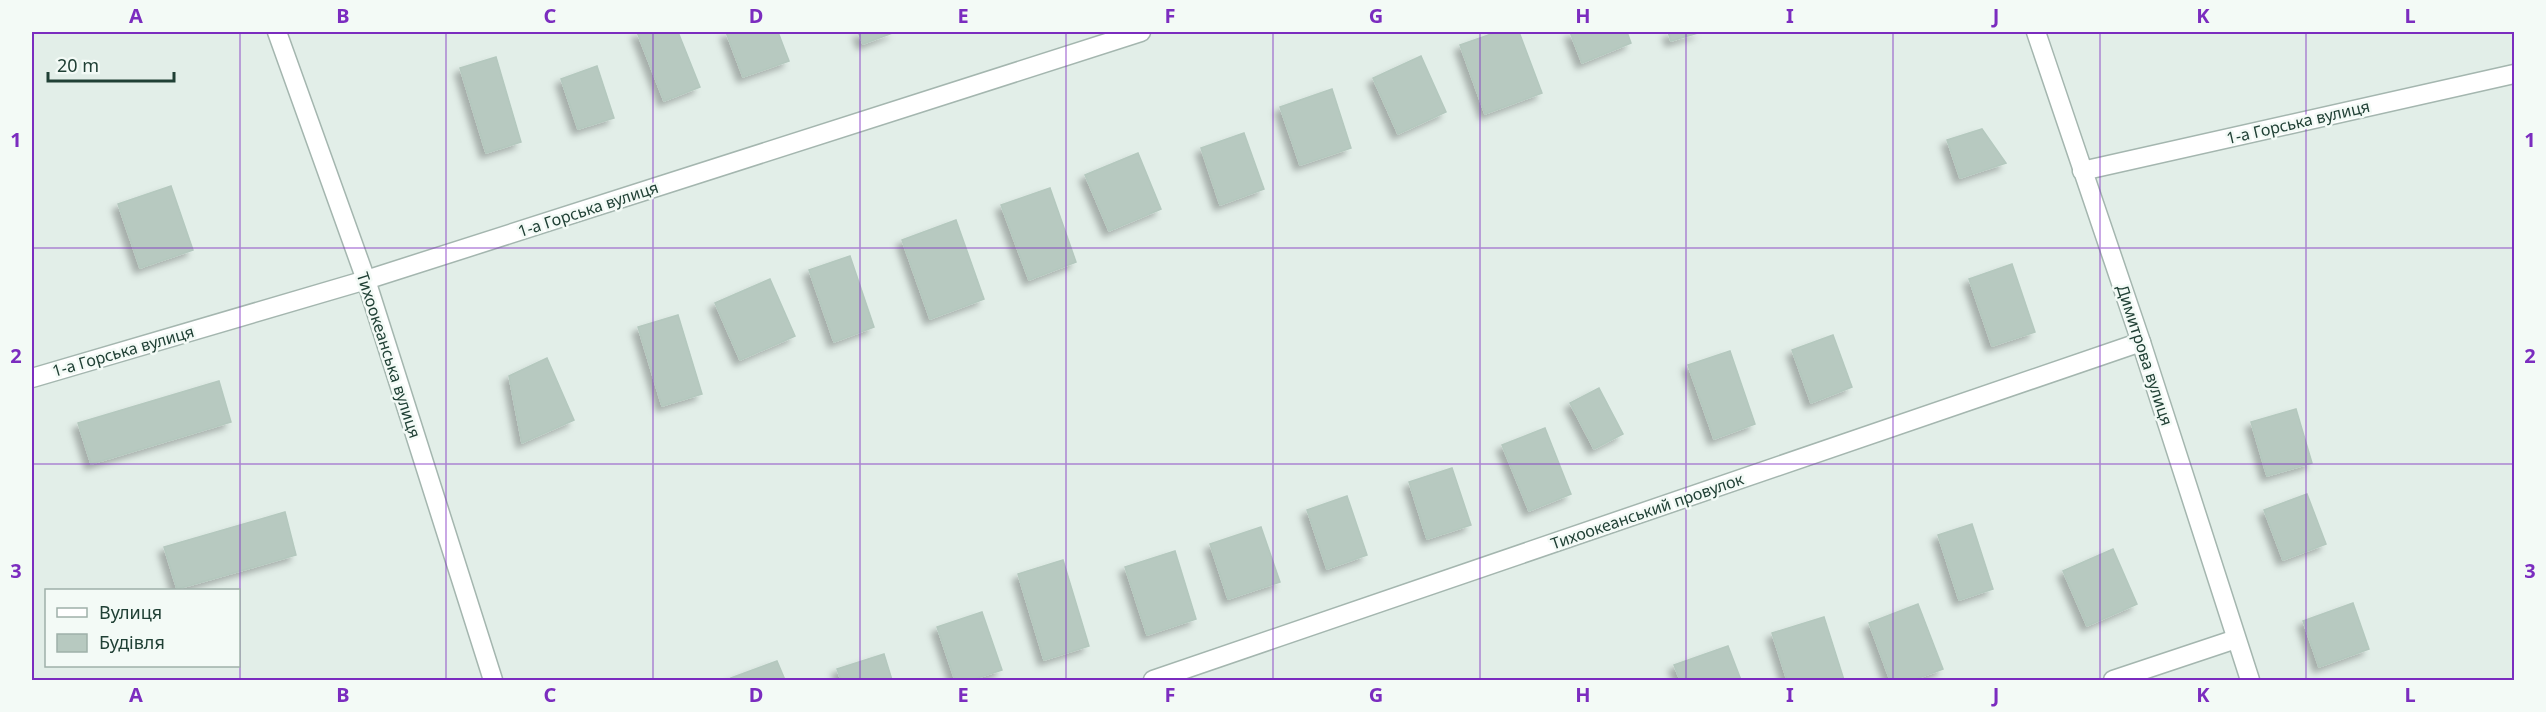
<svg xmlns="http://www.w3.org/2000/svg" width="2546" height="712" font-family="'Noto Sans',sans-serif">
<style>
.building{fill:#b7c9c0;stroke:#b4c8be;stroke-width:1.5;filter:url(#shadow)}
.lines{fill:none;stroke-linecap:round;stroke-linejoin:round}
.minor-casing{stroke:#a4b6af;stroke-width:21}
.minor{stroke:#fff;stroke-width:18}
.grid{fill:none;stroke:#7b2cbf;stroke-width:1.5;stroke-opacity:0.55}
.labels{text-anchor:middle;stroke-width:5;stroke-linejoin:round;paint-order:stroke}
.street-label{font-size:16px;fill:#204035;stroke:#f3faf6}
.neatline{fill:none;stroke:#7b2cbf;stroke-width:2}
.grid-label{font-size:20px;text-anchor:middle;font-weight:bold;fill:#7b2cbf}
</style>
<defs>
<filter id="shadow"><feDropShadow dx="-5.5" dy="5.5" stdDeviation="3" flood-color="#0004"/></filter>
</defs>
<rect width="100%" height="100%" fill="#e2eee8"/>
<!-- building -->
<g class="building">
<path d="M637 32H678L700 87 664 101Z"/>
<path d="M726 32H778L789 61 743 77Z"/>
<path d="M858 32H895L863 44Z"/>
<path d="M1497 32H1519L1542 93 1485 114 1460 45Z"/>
<path d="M1570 32H1627L1631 43 1582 63Z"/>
<path d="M1668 32H1701L1671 41Z"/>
<path d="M1421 56 1446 112 1398 134 1373 78Z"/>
<path d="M496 57 521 142 486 153 460 68Z"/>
<path d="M597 66 614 118 578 129 561 79Z"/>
<path d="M1332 89 1351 148 1300 165 1280 107Z"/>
<path d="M1982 129 2006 163 1960 178 1947 140Z"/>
<path d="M1244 133 1264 189 1220 205 1201 148Z"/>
<path d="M1138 153 1161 209 1109 231 1085 175Z"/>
<path d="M171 186 193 250 140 268 118 204Z"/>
<path d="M1050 188 1076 262 1029 280 1001 205Z"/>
<path d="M956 220 984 299 930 319 902 240Z"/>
<path d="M850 256 874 327 834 342 809 270Z"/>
<path d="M2012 264 2035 332 1992 346 1969 279Z"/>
<path d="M770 279 795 336 740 360 715 303Z"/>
<path d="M678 315 702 394 662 406 638 327Z"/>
<path d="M1833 335 1852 387 1811 403 1792 350Z"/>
<path d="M1730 351 1755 424 1714 439 1688 365Z"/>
<path d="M547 358 574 420 522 443 509 376Z"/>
<path d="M219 381 231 422 91 464 78 423Z"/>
<path d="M1599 388 1623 434 1594 449 1570 403Z"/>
<path d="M2296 409 2312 463 2267 476 2251 422Z"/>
<path d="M1545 428 1571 494 1529 511 1502 445Z"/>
<path d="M1452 468 1471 525 1427 539 1409 482Z"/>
<path d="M2307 494 2326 544 2283 560 2264 510Z"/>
<path d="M1347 496 1367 555 1327 569 1307 510Z"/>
<path d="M285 512 296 555 177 589 164 547Z"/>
<path d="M1972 524 1993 589 1959 600 1938 535Z"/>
<path d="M1261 527 1280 582 1228 599 1210 544Z"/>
<path d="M2113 549 2137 604 2087 626 2063 571Z"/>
<path d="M1175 551 1196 619 1147 635 1125 567Z"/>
<path d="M1063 560 1089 646 1044 660 1018 574Z"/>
<path d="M2353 603 2369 649 2319 667 2303 621Z"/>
<path d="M1918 604 1943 669 1913 680H1890L1869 623Z"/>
<path d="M982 612 1002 670 971 680H955L937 627Z"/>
<path d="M1824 617 1844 680H1787L1772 633Z"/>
<path d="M1728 646 1741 680H1680L1674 665Z"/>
<path d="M884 654 892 680H841L837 669Z"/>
<path d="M777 661 785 680H732L731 678Z"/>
</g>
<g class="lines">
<defs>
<g id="minor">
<path d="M277 32 366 280 493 680"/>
<path d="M2036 32 2141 342 2250 680"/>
<path d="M2082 171 2514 74"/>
<path d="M32 378 366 280 1141 32"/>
<path d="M1153 680 2141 342"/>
<path d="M2113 680 2236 639"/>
</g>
</defs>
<!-- minor casing -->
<use href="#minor" class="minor-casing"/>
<!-- minor -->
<use href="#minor" class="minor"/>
</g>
<!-- grid -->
<path class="grid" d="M240 32V680M446 32V680M653 32V680M860 32V680M1066 32V680M1273 32V680M1480 32V680M1686 32V680M1893 32V680M2100 32V680M2306 32V680M32 248H2514M32 464H2514"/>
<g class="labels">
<!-- street labels -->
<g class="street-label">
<text transform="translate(2298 122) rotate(-13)" y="6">1-а Горська вулиця</text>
<text transform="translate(588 209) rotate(-18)" y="6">1-а Горська вулиця</text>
<text transform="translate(123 351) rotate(-16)" y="6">1-а Горська вулиця</text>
<text transform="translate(389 355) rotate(72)" y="6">Тихоокеанська вулиця</text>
<text transform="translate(2145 355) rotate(72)" y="6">Димитрова вулиця</text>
<text transform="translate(1647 511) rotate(-19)" y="6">Тихоокеанський провулок</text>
</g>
</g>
<!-- border -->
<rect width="2546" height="712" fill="none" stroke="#f3faf6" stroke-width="66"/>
<!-- legend -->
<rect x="45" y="589" width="195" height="78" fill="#f3faf6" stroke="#9fb0a9" stroke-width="1.5"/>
<rect x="57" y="608" width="30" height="9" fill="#ffffff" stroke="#9fb0a9" stroke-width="1.5"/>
<text x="99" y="619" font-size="18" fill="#204035">Вулиця</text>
<rect x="57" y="634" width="30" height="18" fill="#b7c9c0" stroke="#9fb0a9" stroke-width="1.5"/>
<text x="99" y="649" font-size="18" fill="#204035">Будівля</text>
<!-- scale -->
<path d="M48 72v9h126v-9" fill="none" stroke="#204035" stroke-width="3"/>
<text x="57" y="72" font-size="18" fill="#204035" stroke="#f3faf6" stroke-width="4.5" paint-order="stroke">20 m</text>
<rect x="33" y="33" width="2480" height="646" class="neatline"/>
<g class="grid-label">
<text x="136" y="23">A</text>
<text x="343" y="23">B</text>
<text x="550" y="23">C</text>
<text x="756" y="23">D</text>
<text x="963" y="23">E</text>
<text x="1170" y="23">F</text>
<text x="1376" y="23">G</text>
<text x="1583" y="23">H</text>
<text x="1790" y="23">I</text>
<text x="1996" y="23">J</text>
<text x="2203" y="23">K</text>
<text x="2410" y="23">L</text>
<text x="16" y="147">1</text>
<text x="2530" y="147">1</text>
<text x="16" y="363">2</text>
<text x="2530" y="363">2</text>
<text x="16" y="578">3</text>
<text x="2530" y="578">3</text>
<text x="136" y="702">A</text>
<text x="343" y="702">B</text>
<text x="550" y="702">C</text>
<text x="756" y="702">D</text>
<text x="963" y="702">E</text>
<text x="1170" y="702">F</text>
<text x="1376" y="702">G</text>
<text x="1583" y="702">H</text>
<text x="1790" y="702">I</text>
<text x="1996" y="702">J</text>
<text x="2203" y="702">K</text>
<text x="2410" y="702">L</text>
</g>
</svg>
